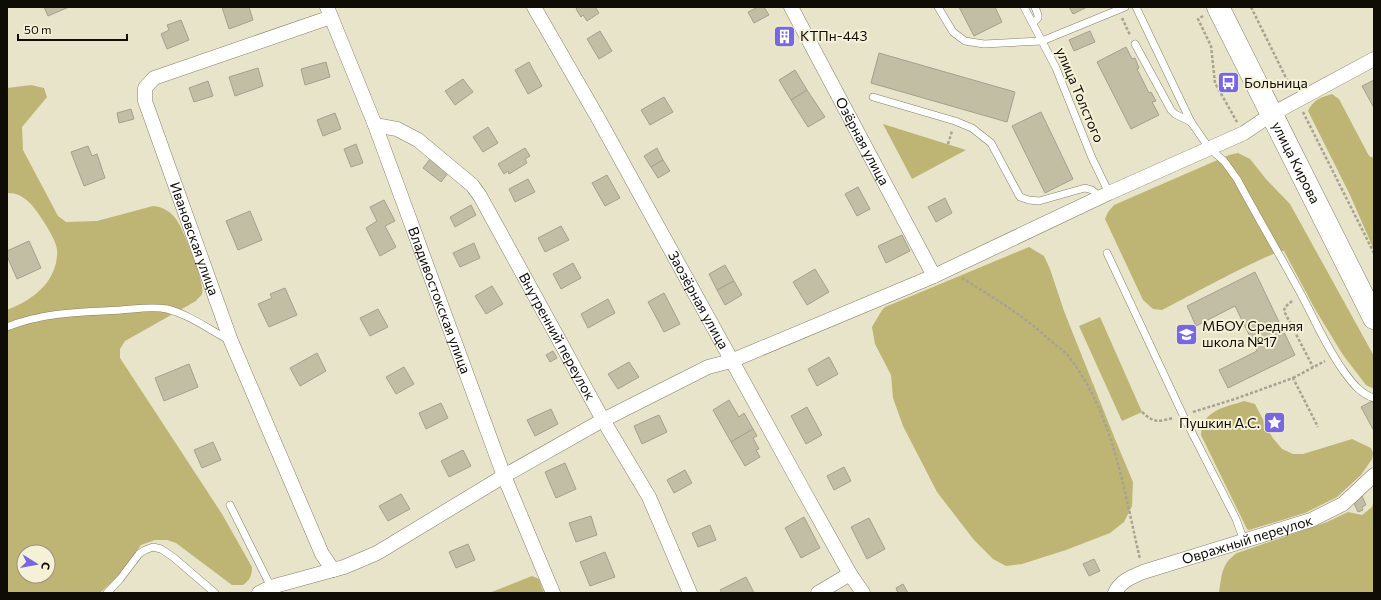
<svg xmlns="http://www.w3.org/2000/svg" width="1381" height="600" font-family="Commissioner,sans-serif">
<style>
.green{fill:#beb574;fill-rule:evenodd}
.building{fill:#c1bea4;stroke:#a4a189}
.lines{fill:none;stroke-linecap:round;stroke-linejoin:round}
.lane-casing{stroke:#85816a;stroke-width:8}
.street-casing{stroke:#85816a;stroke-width:15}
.primary-casing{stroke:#85816a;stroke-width:23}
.path{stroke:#a6a38f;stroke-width:2.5;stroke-dasharray:3 2;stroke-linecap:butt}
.lane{stroke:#fff;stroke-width:7}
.street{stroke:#fff;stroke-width:14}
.primary{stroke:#fff;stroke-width:22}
.labels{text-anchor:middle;stroke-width:4;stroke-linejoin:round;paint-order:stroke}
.poi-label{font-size:14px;fill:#0e0c05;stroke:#f5f1d7;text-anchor:start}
.street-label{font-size:14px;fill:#0e0c05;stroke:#f5f1d7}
</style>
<rect width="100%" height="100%" fill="#e7e4ca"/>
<!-- green -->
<g class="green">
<path d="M31 85 44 88 47 97 22 127 23 150 58 216 66 222 97 221 153 206C163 207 170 211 176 219 183 228 206 285 202 294 201 296 197 299 196 301L125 341 120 349V358L222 514 252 567C252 576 250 580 243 585H232L176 543 167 540H155L141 545 125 569 100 593H7V310C29 301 50 288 56 263 57 257 58 251 56 245 53 236 47 227 42 219 34 206 23 192 7 193V88ZM24 552H48V576H24Z"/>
<path d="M1332 94 1339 99 1369 156 1374 158V250L1350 195 1308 111C1313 100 1321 97 1332 94Z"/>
<path d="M883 124 966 150 912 179Z"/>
<path d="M1238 153 1250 159 1266 179 1290 204 1374 356V389L1366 385 1343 355 1315 309 1284 251C1275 249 1178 302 1162 310L1153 309 1143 300 1105 219 1108 212 1114 205 1229 155Z"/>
<path d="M1029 247 1044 256 1050 269 1064 311 1115 439 1133 482 1132 506 1124 522 1110 533 1066 550 1022 564 1006 566 993 559 974 540 937 492 903 426 893 398 891 375 875 344 872 327 882 310 885 307Z"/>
<path d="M1100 317 1142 412 1122 421 1079 326Z"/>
<path d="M1244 401 1255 404 1272 437 1282 449 1293 454H1303L1352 439 1371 448 1373 453 1372 459 1361 475 1337 497 1305 513 1249 530 1247 529 1201 435C1203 409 1224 408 1244 401Z"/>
<path d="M1374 500V593H1219C1222 575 1221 564 1237 553L1327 522 1348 512 1362 515 1372 507Z"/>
<path d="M532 576 539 579 544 593H489Z"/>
</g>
<!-- building -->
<g class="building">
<path d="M44 7H69L48 16Z"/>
<path d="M222 7H249L253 20 229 29Z"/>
<path d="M578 7H595L599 13 587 21 583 15 581 17 576 9Z"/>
<path d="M758 7H764L769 15 754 23 748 12Z"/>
<path d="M959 7H995L1002 22 974 36Z"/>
<path d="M1069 7H1087L1073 14Z"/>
<path d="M181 20 189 40 167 49 161 34 169 30 167 25Z"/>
<path d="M786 28 792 40 783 45 776 33Z"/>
<path d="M600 31 612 51 599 59 587 39Z"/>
<path d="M1090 31 1095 42 1074 51 1069 40Z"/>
<path d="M1126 47 1132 59 1135 58 1139 68 1137 69 1149 93 1151 92 1156 101 1152 102 1159 115 1131 129 1097 62Z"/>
<path d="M879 53 1015 92 1007 122 871 83Z"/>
<path d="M326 62 330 77 305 85 301 69Z"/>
<path d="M529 62 542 86 528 94 515 70Z"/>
<path d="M258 68 263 86 235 96 229 77Z"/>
<path d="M795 70 807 90 791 100 779 80Z"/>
<path d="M463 79 473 92 455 105 445 91Z"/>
<path d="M1374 80V108L1362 86Z"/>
<path d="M208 81 213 96 194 102 189 88Z"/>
<path d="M807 90 825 117 808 127 791 100Z"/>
<path d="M664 97 673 112 650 125 641 110Z"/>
<path d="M131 109 134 119 119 123 117 113Z"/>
<path d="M1041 112 1073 179 1045 193 1012 126Z"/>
<path d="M335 113 341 129 323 136 317 120Z"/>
<path d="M488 127 498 143 483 152 473 137Z"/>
<path d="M356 144 363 163 351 167 344 149Z"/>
<path d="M88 146 92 156 97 154 105 178 84 186 71 152Z"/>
<path d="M525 148 530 156 525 159 527 163 509 174 508 171 504 174 498 164Z"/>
<path d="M657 148 663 160 651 167 644 156Z"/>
<path d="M430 159 448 173 441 182 423 168Z"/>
<path d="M663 160 670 171 658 178 651 167Z"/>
<path d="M607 175 620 198 605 206 592 183Z"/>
<path d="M528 179 535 192 515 202 509 189Z"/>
<path d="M858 187 870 209 857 216 845 194Z"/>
<path d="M945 198 952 213 936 222 928 207Z"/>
<path d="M384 200 395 221 385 226 396 247 380 256 366 228 377 221 370 207Z"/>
<path d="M471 205 476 215 455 227 450 217Z"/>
<path d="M250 211 262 240 238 250 226 221Z"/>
<path d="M561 226 569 240 545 252 538 238Z"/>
<path d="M902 235 910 251 886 263 878 246Z"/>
<path d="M29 241 41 268 17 279 7 256V251Z"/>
<path d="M474 243 480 258 460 267 453 253Z"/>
<path d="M573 263 581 278 561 289 553 274Z"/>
<path d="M725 265 734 281 717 290 709 274Z"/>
<path d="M815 269 829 292 807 305 793 282Z"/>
<path d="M1255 272 1295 355 1228 388 1219 370 1257 351 1235 306 1196 326 1187 306Z"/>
<path d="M734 281 742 295 725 305 717 290Z"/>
<path d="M492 286 503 304 486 314 475 296Z"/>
<path d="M285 288 297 315 269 327 258 304 272 298 270 294Z"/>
<path d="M664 293 680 324 664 332 648 302Z"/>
<path d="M608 299 615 313 588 328 581 314Z"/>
<path d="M378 309 388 327 370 336 360 318Z"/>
<path d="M553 351 557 358 550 362 546 355Z"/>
<path d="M317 353 326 371 300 386 290 368Z"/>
<path d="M829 357 838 374 817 386 808 369Z"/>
<path d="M629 362 639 377 618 389 608 374Z"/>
<path d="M189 364 198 387 164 401 155 378Z"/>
<path d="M404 367 414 384 396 394 386 377Z"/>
<path d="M729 400 739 417 744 413 753 429 731 442 713 410Z"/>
<path d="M1372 401 1374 405V431L1361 407Z"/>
<path d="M441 403 448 418 426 429 419 413Z"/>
<path d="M807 407 822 435 806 444 791 416Z"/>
<path d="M551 409 558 424 535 436 527 420Z"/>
<path d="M659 415 667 432 642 444 634 426Z"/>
<path d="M753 429 757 436 753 438 759 449 756 450 760 457 745 466 731 442Z"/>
<path d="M213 442 221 460 202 468 194 450Z"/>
<path d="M463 450 471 466 449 477 441 461Z"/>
<path d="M565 463 576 489 556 498 545 472Z"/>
<path d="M844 467 851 481 834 490 827 476Z"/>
<path d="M685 470 692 483 674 493 667 480Z"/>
<path d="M401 494 410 509 388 521 379 506Z"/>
<path d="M1362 496 1366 505 1362 507 1363 510 1358 512 1353 501Z"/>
<path d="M591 516 597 535 576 542 569 523Z"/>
<path d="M804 517 820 548 801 558 785 528Z"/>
<path d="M869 518 885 549 867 559 851 527Z"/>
<path d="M710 525 716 540 698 547 692 533Z"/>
<path d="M468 544 475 560 456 568 449 552Z"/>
<path d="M605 552 615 577 590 586 580 562Z"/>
<path d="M1094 559 1100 571 1089 576 1083 564Z"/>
<path d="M746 577 754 593H722L720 590Z"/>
<path d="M903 584 908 593H898L896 588Z"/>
</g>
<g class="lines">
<defs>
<g id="lane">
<path d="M938 7 953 32 965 41 984 44 1042 41 1125 7"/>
<path d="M1024 7 1056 68 1092 158 1109 193"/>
<path d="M1136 7 1191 122 1209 148 1224 161 1237 179C1258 218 1281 257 1302 296 1316 322 1327 349 1345 373 1353 384 1361 394 1374 398"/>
<path d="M1033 23 1038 18V15L1035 7"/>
<path d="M1135 44 1171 110 1175 114 1191 122"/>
<path d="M873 97 955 121 972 128 991 143 1020 197 1029 200 1039 201 1085 188 1092 190 1101 198"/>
<path d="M1107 253 1183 415 1236 519 1244 541"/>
<path d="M7 327C43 312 83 312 121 310 136 309 152 306 167 309 188 314 210 330 229 340"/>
<path d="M230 505 271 587"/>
<path d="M107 593 120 579 139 554 145 550 153 547 161 549 173 557 215 593"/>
</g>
<g id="street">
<path id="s1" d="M327 7 375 125 504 476 553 593"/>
<path id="s2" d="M534 7 598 118 802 488 850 574 863 593"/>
<path id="s3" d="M791 7 934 276"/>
<path id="s4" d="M331 17 154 78 145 88V101L231 341 322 554 333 570"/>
<path id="s5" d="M375 125 397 129 418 140 472 185 480 196 603 420 649 497 690 593"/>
<path d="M259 593 271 587 344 567 377 553 504 476 603 420 708 367 731 361 934 276 1109 193 1244 133 1272 114 1374 59"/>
<path d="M818 593 850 574"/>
<path id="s6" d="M1115 593C1120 581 1132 577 1143 572L1311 520 1343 504 1374 475"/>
</g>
<g id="primary">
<path id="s7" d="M1218 7 1374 318"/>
</g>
</defs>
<!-- lane casing -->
<use href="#lane" class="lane-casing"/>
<!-- street casing -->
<use href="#street" class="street-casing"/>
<!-- primary casing -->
<use href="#primary" class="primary-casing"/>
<!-- path -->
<g class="path">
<path d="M1251 7 1291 88"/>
<path d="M1203 16 1198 19 1211 46 1215 83 1237 122"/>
<path d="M1122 18 1130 35"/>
<path d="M1303 112 1374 253"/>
<path d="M948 144 952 131"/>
<path d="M962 278C994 298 1026 317 1053 343 1059 347 1065 352 1069 357 1113 413 1124 491 1140 559"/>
<path d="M1292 301 1285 307 1284 311 1313 367"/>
<path d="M1293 378 1325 361"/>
<path d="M1142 412C1154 423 1157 422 1173 418"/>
<path d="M1193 412 1235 399 1293 378 1318 427"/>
</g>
<!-- lane -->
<use href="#lane" class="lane"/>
<!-- street -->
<use href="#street" class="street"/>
<!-- primary -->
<use href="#primary" class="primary"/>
</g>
<!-- icons -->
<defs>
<symbol id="building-square" viewBox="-11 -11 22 22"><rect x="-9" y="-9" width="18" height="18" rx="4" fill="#7767e2" stroke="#f5f1d7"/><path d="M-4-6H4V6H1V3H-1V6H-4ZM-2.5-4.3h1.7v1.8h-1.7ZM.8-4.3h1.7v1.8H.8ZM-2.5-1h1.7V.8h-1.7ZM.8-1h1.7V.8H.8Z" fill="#fff"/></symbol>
<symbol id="bus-square" viewBox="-11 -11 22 22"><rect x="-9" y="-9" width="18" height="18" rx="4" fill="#7767e2" stroke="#f5f1d7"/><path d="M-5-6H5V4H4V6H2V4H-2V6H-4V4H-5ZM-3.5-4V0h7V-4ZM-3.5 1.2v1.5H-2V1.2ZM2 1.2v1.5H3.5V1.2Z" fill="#fff"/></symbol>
<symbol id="school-square" viewBox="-11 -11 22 22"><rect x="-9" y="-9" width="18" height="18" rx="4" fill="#7767e2" stroke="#f5f1d7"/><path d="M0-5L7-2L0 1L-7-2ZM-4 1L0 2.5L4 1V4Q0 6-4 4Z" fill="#fff"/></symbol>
<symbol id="sight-square" viewBox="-11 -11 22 22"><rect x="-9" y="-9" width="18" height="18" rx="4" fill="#7767e2" stroke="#f5f1d7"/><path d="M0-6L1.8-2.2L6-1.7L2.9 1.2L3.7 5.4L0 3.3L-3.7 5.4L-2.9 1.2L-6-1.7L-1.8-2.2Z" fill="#fff"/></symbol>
</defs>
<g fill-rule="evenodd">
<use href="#building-square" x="772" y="24" width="25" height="25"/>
<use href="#bus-square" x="1216" y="70" width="25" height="25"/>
<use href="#school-square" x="1174" y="322" width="25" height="25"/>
<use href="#sight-square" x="1262" y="410" width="25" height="25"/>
</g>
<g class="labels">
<!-- poi labels -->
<g class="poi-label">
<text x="800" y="41">КТПн-443</text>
<text x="1244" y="88">Больница</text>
<text x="1202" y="331">МБОУ Средняя<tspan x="1202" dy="16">школа №17</tspan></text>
<text x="1260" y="428" text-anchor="end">Пушкин А.С.</text>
</g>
<!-- street labels -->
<g class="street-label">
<text transform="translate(1080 95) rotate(67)" y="5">улица Толстого</text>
<text dy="5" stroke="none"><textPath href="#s3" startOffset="152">Озёрная улица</textPath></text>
<text dy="5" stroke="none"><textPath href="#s7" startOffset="174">улица Кирова</textPath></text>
<text dy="5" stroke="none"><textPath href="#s4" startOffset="360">Ивановская улица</textPath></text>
<text dy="5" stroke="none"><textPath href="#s1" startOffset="314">Владивостокская улица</textPath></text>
<text dy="5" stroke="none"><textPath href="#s2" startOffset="336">Заозёрная улица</textPath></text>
<text dy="5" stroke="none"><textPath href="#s5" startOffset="290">Внутренний переулок</textPath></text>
<text dy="5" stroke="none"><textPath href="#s6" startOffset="145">Овражный переулок</textPath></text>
</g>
</g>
<!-- border -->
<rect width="1381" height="600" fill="none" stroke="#0e0c05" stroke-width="16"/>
<!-- north arrow -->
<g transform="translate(36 564) rotate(101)"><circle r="19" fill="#f5f1d7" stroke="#999583"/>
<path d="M0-3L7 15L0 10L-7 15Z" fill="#7767e2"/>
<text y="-6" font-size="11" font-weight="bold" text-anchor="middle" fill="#0e0c05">С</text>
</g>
<!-- scale -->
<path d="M18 34v6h109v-6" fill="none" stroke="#0e0c05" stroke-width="2"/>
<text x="24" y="34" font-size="12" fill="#0e0c05" stroke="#f5f1d7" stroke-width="3" paint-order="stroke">50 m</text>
</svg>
